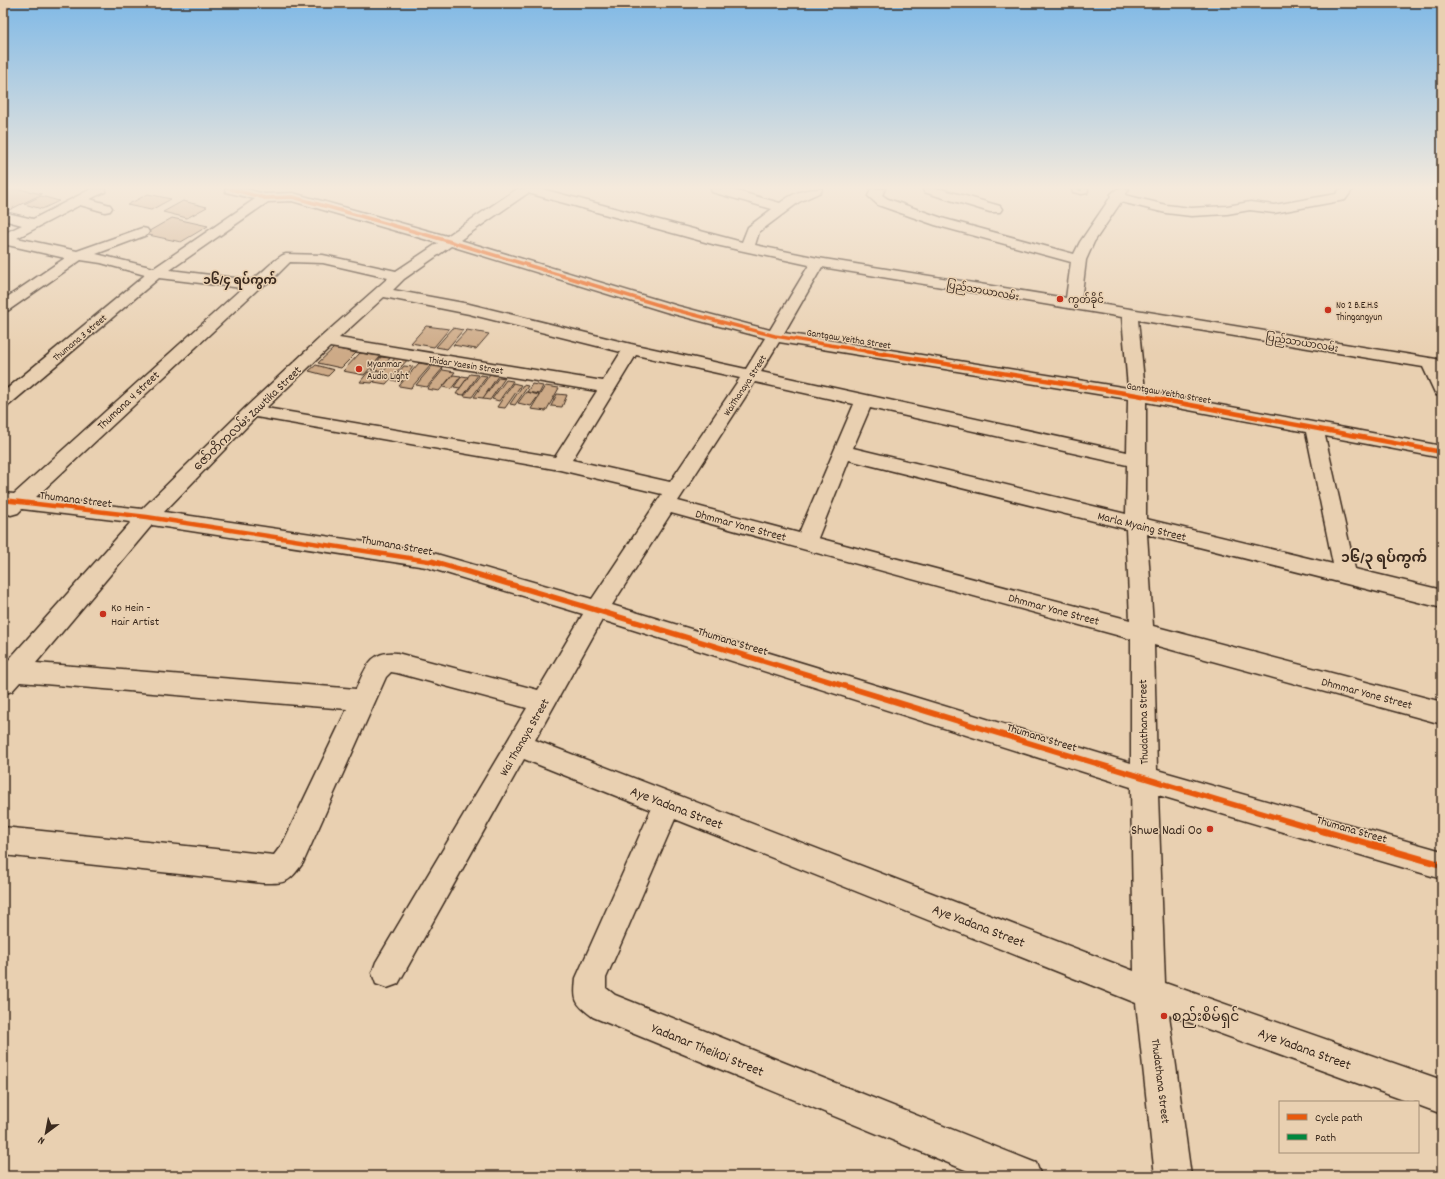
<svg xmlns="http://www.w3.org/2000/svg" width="1445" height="1179" font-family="Dekko,'Noto Sans Myanmar',sans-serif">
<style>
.building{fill:#cdaa87;stroke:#3b2a1e}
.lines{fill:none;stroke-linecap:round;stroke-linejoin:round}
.minor-casing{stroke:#3b2a1e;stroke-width:3}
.minor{fill:#e9d0b1;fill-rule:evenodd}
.quiet{stroke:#00873e;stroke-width:2.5;stroke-dasharray:5.5 2.5;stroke-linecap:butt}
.cycleway-far3-casing{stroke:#e9d0b1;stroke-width:5}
.cycleway-far2-casing{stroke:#e9d0b1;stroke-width:6}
.cycleway-far1-casing{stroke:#e9d0b1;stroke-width:8}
.cycleway-casing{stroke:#e9d0b1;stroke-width:10}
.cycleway-far3{stroke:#e8590c;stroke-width:3.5}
.cycleway-far2{stroke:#e8590c;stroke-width:4.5}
.cycleway-far1{stroke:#e8590c;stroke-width:5.5}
.cycleway{stroke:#e8590c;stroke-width:7}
.poi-dot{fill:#c8321e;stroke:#e9d0b1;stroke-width:1.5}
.labels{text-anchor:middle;stroke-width:3;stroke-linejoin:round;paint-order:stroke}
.far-street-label{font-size:10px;fill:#3b2a1e;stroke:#e9d0b1}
.far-poi-label{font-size:10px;fill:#3b2a1e;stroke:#e9d0b1;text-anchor:start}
.far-quarter-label{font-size:12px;font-weight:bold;fill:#3b2a1e;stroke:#e9d0b1}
.street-label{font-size:12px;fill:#3b2a1e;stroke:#e9d0b1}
.poi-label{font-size:12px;fill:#3b2a1e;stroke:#e9d0b1;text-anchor:start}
.quarter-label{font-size:14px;font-weight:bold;fill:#3b2a1e;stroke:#e9d0b1}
.near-street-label{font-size:14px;fill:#3b2a1e;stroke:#e9d0b1}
.near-poi-label{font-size:14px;fill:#3b2a1e;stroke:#e9d0b1;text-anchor:end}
</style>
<rect width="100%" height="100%" fill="#e9d0b1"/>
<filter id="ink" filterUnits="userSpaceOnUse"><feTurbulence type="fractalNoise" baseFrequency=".025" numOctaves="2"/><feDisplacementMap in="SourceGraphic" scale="8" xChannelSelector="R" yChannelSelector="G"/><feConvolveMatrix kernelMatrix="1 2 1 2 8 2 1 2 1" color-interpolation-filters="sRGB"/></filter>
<g filter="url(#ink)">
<!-- building -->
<g class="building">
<path d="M3 189H19L42 194 5 212H3Z"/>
<path d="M148 194 171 199 151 210 127 205Z"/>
<path d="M41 196 59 201 42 209 24 204Z"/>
<path d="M183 201 207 207 187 218 163 212Z"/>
<path d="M172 218 208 226 181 242 144 234Z"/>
<path d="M426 326 449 329 434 347 411 343Z"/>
<path d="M453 328 463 330 447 349 436 347Z"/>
<path d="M467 330 489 334 476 349 453 345Z"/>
<path d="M334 348 356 353 341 368 318 363Z"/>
<path d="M360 353 381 356 364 375 343 371Z"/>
<path d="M397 356 409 358 386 384 374 382Z"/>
<path d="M381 357 390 358 380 371 371 370Z"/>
<path d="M419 363 431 365 411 388 399 386Z"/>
<path d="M316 365 334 370 328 376 309 371Z"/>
<path d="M404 366 413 367 401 382 392 380Z"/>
<path d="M432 366 443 368 427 387 416 385Z"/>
<path d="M443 370 455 372 439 391 427 389Z"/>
<path d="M368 372 379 374 372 383 360 382Z"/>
<path d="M470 374 478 375 464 395 456 394Z"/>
<path d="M490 374 498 376 483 398 474 397Z"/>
<path d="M453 375 461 376 451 389 443 387Z"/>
<path d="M480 375 487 376 472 397 464 396Z"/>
<path d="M462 376 468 377 460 388 454 387Z"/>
<path d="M499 377 505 378 490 400 483 399Z"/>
<path d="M506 380 513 381 499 401 492 399Z"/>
<path d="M513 383 521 385 505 408 497 407Z"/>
<path d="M532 384 543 386 539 394 527 392Z"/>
<path d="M523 385 528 386 515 405 510 404Z"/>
<path d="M545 386 559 388 546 411 531 409Z"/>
<path d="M526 392 539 395 531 406 518 403Z"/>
<path d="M557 394 567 395 562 407 551 406Z"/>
</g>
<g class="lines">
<defs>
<g id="minor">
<path d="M91 189H106L105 192 90 199 110 205 112 208 110 211 105 212 80 205 17 238 77 251 142 228 147 229 149 232 147 235 96 254 154 268 255 199 226 192 225 189H245L265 194 293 193 447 236 517 189H542L742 242 748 227 772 209 712 192 711 189H730L780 203C795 192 803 189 822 189L821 192 799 202 759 232 755 245 818 258 1066 298 1071 262 935 225 878 205 868 196 871 189H885L882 195 888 199 945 219 1074 254 1080 242 1110 198 1111 194 1117 189H1129L1125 195 1166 205 1191 208 1227 206 1250 202 1274 205 1336 194 1340 189H1353L1345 200 1274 213 1250 210 1227 214 1191 216 1166 213 1121 202 1094 242 1086 260 1081 301 1442 360V396L1436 395 1423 367 1138 320 1145 391 1442 446V458L1325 436 1355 569 1442 590V608L1147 534 1153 626 1442 702V724L1154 645 1157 770 1442 851V879L1158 795 1165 983 1442 1080V1114L1418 1105V1102H1409L1169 1015 1191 1176H1155L1136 1003 675 819 606 978V988L615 995 1036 1163 1041 1176H980L593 1017C574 1003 574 1001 576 978L651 810 524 759 398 984 387 988 376 984 372 973 376 962 527 708 397 673 391 672 386 677 303 863C288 883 288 883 263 883L3 855V827L274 855 283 843 347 709 20 682 12 691 3 694V667L5 664 131 522 22 509 18 513 11 515 3 512V493L14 494 242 288 159 278 9 405 3 407V392L145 275 101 263 81 260 9 310 3 312V300L65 258 3 244V234L22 225 3 220V212L33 219ZM528 193 716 245 809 265 770 330 678 306 460 240ZM292 201 438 243 396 271 323 255 286 254C276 256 263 274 251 280L170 270 268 202ZM451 246 666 312 765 338 746 369 631 344 469 304 393 290 404 279ZM290 262 323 263 388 278 320 338 246 407 142 509 36 497 259 288 271 281ZM822 267 1122 317 1128 388 784 333ZM384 297 469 314 621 352 603 381 339 338ZM779 342 1128 399 1127 452 761 372ZM330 347 597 391 555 457 266 408ZM636 355 740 378 670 482 572 460ZM755 382 854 404 799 533 678 501ZM1146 402 1306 432 1333 564 1146 519ZM870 408 1127 465 1126 514 853 448ZM256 417 560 470 662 494 592 599 426 551 164 512ZM849 460 1126 529 1130 620 818 538ZM671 513 1131 639V763L612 605ZM152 525 426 567 583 614 538 690 397 653C370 650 366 668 356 689L36 663ZM602 620 1131 787 1134 971 535 740Z"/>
<path d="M923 189H941L1000 206 1002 209 1000 212H990L924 192Z"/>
<path d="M1072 189H1088V190L1087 193 1082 194 1073 192Z"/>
</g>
</defs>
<!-- minor casing -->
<use href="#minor" class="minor-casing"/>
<!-- minor -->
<use href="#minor" class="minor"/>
<!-- quiet -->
<path class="quiet" d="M1078 189 1082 190"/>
<defs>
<path id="cycleway-far3" d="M231 189 265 198 293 197 448 241 672 309 775 336 872 352"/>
<g id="cycleway-far2">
<path d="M866 351 1137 395 1442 452"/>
<path d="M3 500 147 517 435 562"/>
</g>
<path id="cycleway-far1" d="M431 561C730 648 1027 745 1326 832"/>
<path id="cycleway" d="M1323 831 1442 865"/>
</defs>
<!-- cycleway-far3 casing -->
<use href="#cycleway-far3" class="cycleway-far3-casing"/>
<!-- cycleway-far2 casing -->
<use href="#cycleway-far2" class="cycleway-far2-casing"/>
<!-- cycleway-far1 casing -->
<use href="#cycleway-far1" class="cycleway-far1-casing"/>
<!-- cycleway casing -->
<use href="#cycleway" class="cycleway-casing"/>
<!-- cycleway-far3 -->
<use href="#cycleway-far3" class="cycleway-far3"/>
<!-- cycleway-far2 -->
<use href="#cycleway-far2" class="cycleway-far2"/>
<!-- cycleway-far1 -->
<use href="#cycleway-far1" class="cycleway-far1"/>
<!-- cycleway -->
<use href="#cycleway" class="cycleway"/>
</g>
</g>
<!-- sky -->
<linearGradient id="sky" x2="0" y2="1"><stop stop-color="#80b9e6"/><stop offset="0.53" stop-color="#f5eadc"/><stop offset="1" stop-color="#f5eadc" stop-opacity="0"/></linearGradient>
<rect width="1445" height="354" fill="url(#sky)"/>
<!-- markers -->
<g class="poi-dot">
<circle cx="1060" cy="299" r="4"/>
<circle cx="1328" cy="310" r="4"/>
<circle cx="359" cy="369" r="4"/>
<circle cx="103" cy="614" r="4"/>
<circle cx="1210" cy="829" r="4"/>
<circle cx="1164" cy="1016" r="4"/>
</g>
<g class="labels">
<!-- far-street labels -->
<g class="far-street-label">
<text transform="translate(983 290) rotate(10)" y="4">ပြည်သာယာလမ်း</text>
<text transform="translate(79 337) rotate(-40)" y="4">Thumana 3 street</text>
<text transform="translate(849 338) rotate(9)" y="4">Gantgaw Yeitha Street</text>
<text transform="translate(1302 342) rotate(9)" y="4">ပြည်သာယာလမ်း</text>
<text transform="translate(466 364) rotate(9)" y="4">Thidar Yaesin Street</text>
<text transform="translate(744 385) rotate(-57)" y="4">WaiThanaya Street</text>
<text transform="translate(1169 392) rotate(10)" y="4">Gantgaw Yeitha Street</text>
</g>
<!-- far-poi labels -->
<g class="far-poi-label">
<text x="1068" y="303">ကွတ်ခိုင်</text>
<text x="1336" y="308">No 2 B.E.H.S<tspan x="1336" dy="12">Thingangyun</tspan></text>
<text x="367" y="367">Myanmar<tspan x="367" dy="12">Audio Light</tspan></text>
</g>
<!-- far-quarter labels -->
<g class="far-quarter-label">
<text x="240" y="284">၁၆/၄ ရပ်ကွက်</text>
</g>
<!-- street labels -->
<g class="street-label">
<text transform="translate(128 400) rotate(-43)" y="4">Thumana 4 street</text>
<text transform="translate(247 418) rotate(-44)" y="4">ဇော်တိကလမ်း Zawtika Street</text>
<text transform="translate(76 499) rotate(7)" y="4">Thumana Street</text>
<text transform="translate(741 525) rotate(15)" y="4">Dhmmar Yone Street</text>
<text transform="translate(1142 526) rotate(14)" y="4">Marla Myaing Street</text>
<text transform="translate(397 545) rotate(10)" y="4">Thumana Street</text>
<text transform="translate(1054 609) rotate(15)" y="4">Dhmmar Yone Street</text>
<text transform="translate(733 641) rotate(17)" y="4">Thumana Street</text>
<text transform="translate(1367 693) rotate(15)" y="4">Dhmmar Yone Street</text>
<text transform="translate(1143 722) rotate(-91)" y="4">Thudathana Street</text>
<text transform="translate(524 737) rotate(-60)" y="4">Wai Thanaya Street</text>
<text transform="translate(1042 737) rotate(17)" y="4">Thumana Street</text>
<text transform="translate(1352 829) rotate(16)" y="4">Thumana Street</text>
<text transform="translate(1161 1081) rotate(83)" y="4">Thudathana Street</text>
</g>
<!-- poi labels -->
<g class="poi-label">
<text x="111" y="611">Ko Hein -<tspan x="111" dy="14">Hair Artist</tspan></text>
</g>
<!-- quarter labels -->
<g class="quarter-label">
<text x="1384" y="562">၁၆/၃ ရပ်ကွက်</text>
</g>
<!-- near-street labels -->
<g class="near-street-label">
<text transform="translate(677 807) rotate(21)" y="5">Aye Yadana Street</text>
<text transform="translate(979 925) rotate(21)" y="5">Aye Yadana Street</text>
<text transform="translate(1305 1048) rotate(20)" y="5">Aye Yadana Street</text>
<text transform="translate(708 1049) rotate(22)" y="5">Yadanar TheikDi Street</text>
</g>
<!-- near-poi labels -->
<g class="near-poi-label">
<text x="1202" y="834">Shwe Nadi Oo</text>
<text x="1172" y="1021" text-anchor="start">စည်းစိမ်ရှင်</text>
</g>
</g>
<!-- margin -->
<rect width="1445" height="1179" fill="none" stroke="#e9d0b1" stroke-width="16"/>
<rect x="8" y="8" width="1429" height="1163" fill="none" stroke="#3b2a1e" stroke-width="1.5" filter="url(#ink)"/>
<!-- legend -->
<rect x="1279" y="1101" width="140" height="52" fill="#e9d0b1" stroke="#a38e76"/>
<rect x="1287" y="1114" width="20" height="6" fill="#e8590c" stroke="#a38e76"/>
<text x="1315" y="1121" font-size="12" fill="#3b2a1e">Cycle path</text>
<rect x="1287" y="1134" width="20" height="6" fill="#00873e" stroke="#a38e76"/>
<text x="1315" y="1141" font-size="12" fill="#3b2a1e">Path</text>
<!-- north arrow -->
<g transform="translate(46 1133) rotate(212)" stroke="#e9d0b1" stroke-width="3" paint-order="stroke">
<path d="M0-3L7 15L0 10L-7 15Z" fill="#3b2a1e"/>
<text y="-6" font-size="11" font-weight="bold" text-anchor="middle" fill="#3b2a1e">N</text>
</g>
</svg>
